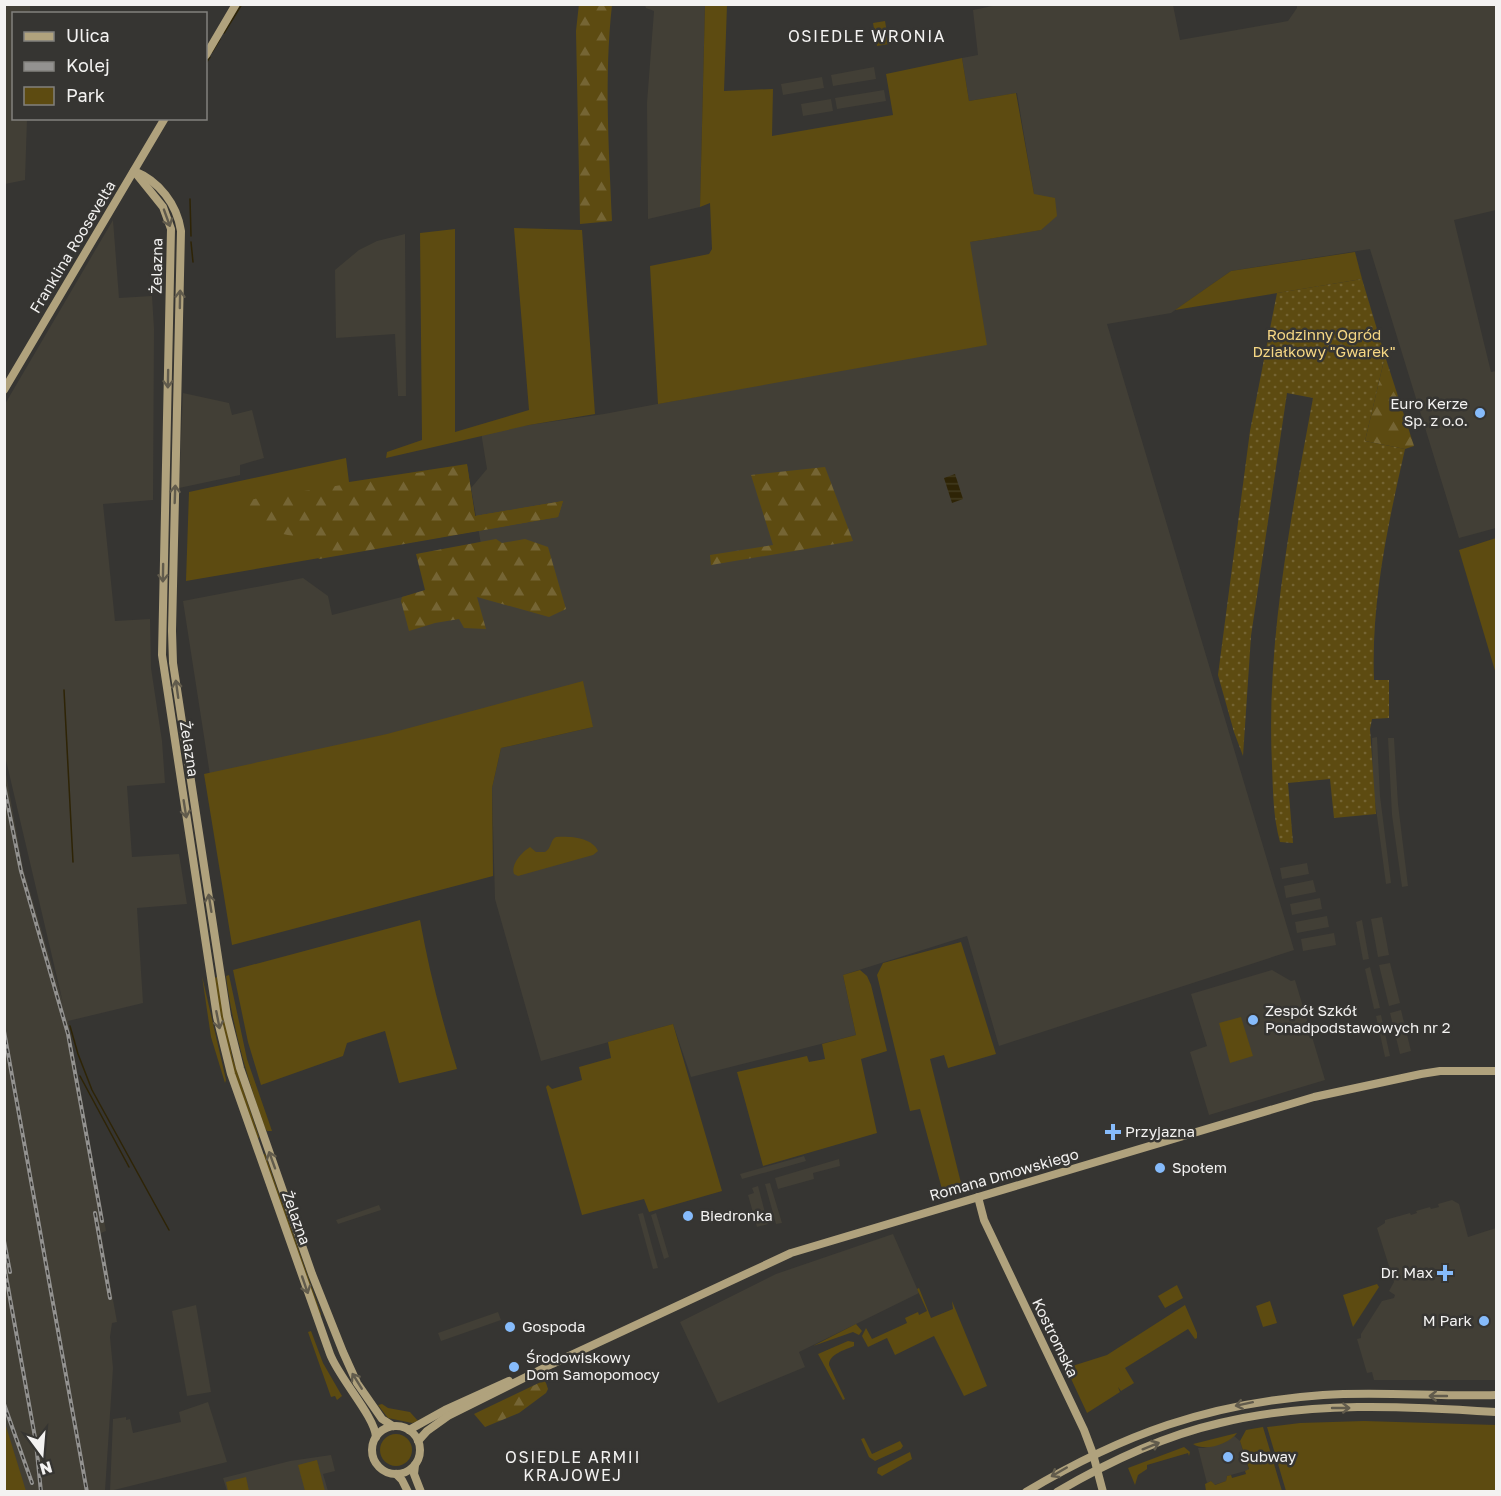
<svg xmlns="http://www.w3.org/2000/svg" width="1501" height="1496" font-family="'Golos Text',sans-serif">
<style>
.built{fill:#423f36}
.green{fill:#5d4b11}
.forest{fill:url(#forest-firs)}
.garden{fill:url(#garden-dots)}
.water{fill:url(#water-rules)}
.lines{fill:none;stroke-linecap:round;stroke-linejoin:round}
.stream{stroke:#2e2406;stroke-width:1.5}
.secondary{stroke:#b0a27d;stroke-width:8}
.rail-casing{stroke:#939290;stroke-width:4}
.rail{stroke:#363532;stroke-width:1.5;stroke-dasharray:4.5;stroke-linecap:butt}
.oneway{stroke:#615b4c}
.poi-dot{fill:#86bbfb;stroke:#363532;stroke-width:2}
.labels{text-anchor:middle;stroke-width:5;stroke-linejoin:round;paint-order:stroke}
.street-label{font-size:15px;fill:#f3f2f1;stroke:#363532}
.park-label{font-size:15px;fill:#f6d784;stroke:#363532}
.poi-label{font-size:15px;fill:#f3f2f1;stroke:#363532;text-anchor:start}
.neighbourhood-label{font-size:16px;letter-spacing:1.5px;fill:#f3f2f1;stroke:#363532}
</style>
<defs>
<pattern id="forest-firs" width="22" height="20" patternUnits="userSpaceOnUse" patternTransform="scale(1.5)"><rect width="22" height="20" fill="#5d4b11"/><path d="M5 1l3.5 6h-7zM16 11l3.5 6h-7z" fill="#756534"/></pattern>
<pattern id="garden-dots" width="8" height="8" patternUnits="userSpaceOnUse" patternTransform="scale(1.5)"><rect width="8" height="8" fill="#5d4b11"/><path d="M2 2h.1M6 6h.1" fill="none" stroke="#756534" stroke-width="1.8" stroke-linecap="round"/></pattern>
<pattern id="water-rules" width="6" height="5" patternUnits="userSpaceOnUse" patternTransform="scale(1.5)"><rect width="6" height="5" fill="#2e2406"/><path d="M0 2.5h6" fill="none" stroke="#423a1e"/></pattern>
</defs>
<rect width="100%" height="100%" fill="#363532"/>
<!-- built -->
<g class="built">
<path d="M5 4 30 5V13L14 14V118L27 119 25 180 5 184Z"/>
<path d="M1002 4 1173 5 1180 40 1288 21 1297 8V5H1496V210L1454 220 1491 372 1496 371V528L1459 538 1370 249 1231 271 1171 313 1107 324 1294 950 999 1046 967 936 843 975 856 1035 691 1077 673 1024 541 1061 495 899 492 788 501 748 593 727 384 735 210 775 183 601 303 578 328 596 332 615 425 591 482 550 471 488 487 469 481 432 604 414 764 384 970 242 1040 230 1017 93 969 101 962 58 978 55 973 10Z"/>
<path d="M645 5H705L700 207 648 219 647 103 654 11 646 8Z"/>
<path d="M874 67 876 79 833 86 831 75Z"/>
<path d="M822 77 824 88 783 95 781 84Z"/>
<path d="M884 90 886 101 837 109 835 98Z"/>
<path d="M831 99 833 111 803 116 801 104Z"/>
<path d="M113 220 119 298 152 296 154 329 153 500 103 504 115 621 150 619 151 668 162 741 165 783 127 786 132 857 179 854 187 904 137 908 143 1003 68 1021 106 1231 101 1233 117 1322 112 1323 110 1337 113 1368 105 1491H5L4 763 23 868 63 1003 5 756V404Z"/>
<path d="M405 234 406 396H398L395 334 336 338 335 270 359 250 377 241Z"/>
<path d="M183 393 229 403 232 415 252 410 264 458 240 465V475L179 488Z"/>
<path d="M1377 737 1380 796 1391 883 1386 884 1373 786 1372 738Z"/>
<path d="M1388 738H1394L1398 804 1408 886 1402 887 1392 815Z"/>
<path d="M1307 863 1309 874 1282 879 1280 868Z"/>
<path d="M1313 880 1316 892 1286 898 1284 886Z"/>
<path d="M1320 898 1322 909 1292 915 1290 904Z"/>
<path d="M1327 916 1329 927 1297 933 1295 922Z"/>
<path d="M1382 917 1389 955 1378 957 1371 919Z"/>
<path d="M1362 920 1369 959 1363 960 1356 922Z"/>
<path d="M1334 933 1336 945 1303 951 1301 939Z"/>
<path d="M1390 963 1400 1003 1389 1006 1379 965Z"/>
<path d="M1370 967 1380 1008 1374 1009 1365 969Z"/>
<path d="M1272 970 1291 981 1295 980 1325 1080 1209 1115 1190 1052 1207 1046 1191 994Z"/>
<path d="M1401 1010 1411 1051 1400 1054 1390 1013Z"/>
<path d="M1381 1015 1390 1056 1385 1057 1376 1016Z"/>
<path d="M804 1156 806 1161 742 1179 740 1174Z"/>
<path d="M839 1159 840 1166 813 1173 814 1179 778 1189 775 1178Z"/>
<path d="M770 1183 782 1223 776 1224 765 1184Z"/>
<path d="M758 1186 768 1224 757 1227 748 1195 754 1193 752 1188Z"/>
<path d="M1452 1200 1459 1204 1468 1237 1496 1228V1380H1374L1372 1372 1367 1373 1357 1339 1361 1338V1334L1382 1301 1394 1298 1395 1295 1389 1291 1394 1282 1377 1228 1385 1223V1220L1410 1213 1411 1215 1417 1213 1416 1211 1430 1207 1431 1209 1439 1207 1438 1204Z"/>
<path d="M379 1205 381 1210 338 1224 336 1220Z"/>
<path d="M643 1213 658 1268 653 1269 638 1214Z"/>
<path d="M656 1213 669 1257 664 1259 651 1215Z"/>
<path d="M893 1234 919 1293 799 1352 805 1367 718 1403 680 1322 776 1274Z"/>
<path d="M196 1305 211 1392 187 1396 172 1311Z"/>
<path d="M498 1312 501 1320 441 1341 438 1333Z"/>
<path d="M208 1402 227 1462 110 1491 113 1419 126 1417V1420L130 1419 133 1433 181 1422 179 1412Z"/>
<path d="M1234 1436 1240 1441 1249 1470 1227 1476 1226 1481 1214 1485 1211 1481 1207 1483 1198 1448H1204L1227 1441Z"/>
<path d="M331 1455 335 1471 323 1474 328 1491H227L223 1478 290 1461Z"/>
</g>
<!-- green -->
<g class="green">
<path d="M705 5H727L724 91 773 89 772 136 893 115 886 74 962 58 969 101 1016 93 1034 194 1055 198 1057 216 1041 230 970 242 987 345 658 404 650 266 709 254 712 249 710 203 700 207Z"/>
<path d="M885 21 889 44 877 46 873 23Z"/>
<path d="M514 228 582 230 595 414 529 425 386 458 387 452 422 440 420 233 455 229V432L529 410Z"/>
<path d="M1355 252 1362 279 1175 310 1231 271Z"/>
<path d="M346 458 349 482 467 464 475 516 563 501 558 517 186 581 189 492Z"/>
<path d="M1496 538V674L1459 550Z"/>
<path d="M583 681 593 727 501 748 492 788 493 876 232 945 204 774 387 734Z"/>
<path d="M556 837C569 836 592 837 598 851L593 855 518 876 514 874C511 864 521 853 530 847L536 852H545C552 848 550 840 556 837Z"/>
<path d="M420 920C429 971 442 1020 457 1069L399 1083 385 1031 347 1043 343 1056 261 1085 248 1042 233 970Z"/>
<path d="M961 942 996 1054 948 1068 944 1055 930 1059 961 1183 942 1189 920 1109 910 1111 877 975 883 963Z"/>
<path d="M860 970 867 976 871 985 887 1051 861 1059 877 1133 763 1166 737 1072 807 1056 809 1062 825 1059 822 1044 856 1035 843 975Z"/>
<path d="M229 975 247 1059 272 1131H267L265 1128C247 1078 233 1029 226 976Z"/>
<path d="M202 976 226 1080 225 1083 211 1037Z"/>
<path d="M217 977 232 1056 259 1137 258 1139 235 1077 223 1030 214 978Z"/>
<path d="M1241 1017 1253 1056 1230 1063 1219 1023Z"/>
<path d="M673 1024 722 1191 649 1212 644 1199 582 1215 546 1087 548 1085 552 1089 582 1080 579 1067 611 1058 608 1042Z"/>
<path d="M265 1154 321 1314 320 1316 263 1155Z"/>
<path d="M1377 1284 1379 1287 1353 1327 1343 1295Z"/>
<path d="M1177 1285 1183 1298 1165 1308 1158 1296Z"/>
<path d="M919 1288 931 1318 953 1309 952 1301 987 1386 964 1396 934 1336 895 1355 887 1338 868 1347 862 1336 866 1328 872 1339 907 1323 905 1318 918 1312 919 1315 927 1311 917 1289Z"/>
<path d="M1270 1301 1277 1323 1263 1327 1256 1306Z"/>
<path d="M1185 1305 1197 1333V1338L1195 1339 1188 1329 1125 1368 1134 1383 1121 1391 1118 1387 1120 1392 1087 1413 1066 1368 1107 1355Z"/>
<path d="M856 1324 862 1331 859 1335 853 1332 813 1346Z"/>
<path d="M311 1331 323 1363 342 1396 337 1400 335 1396 331 1397 308 1332Z"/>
<path d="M848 1341 854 1342V1346C845 1350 829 1354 829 1365L845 1399 843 1400 818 1354Z"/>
<path d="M382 1404 388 1408 410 1412 418 1421 412 1423 388 1418 378 1405Z"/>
<path d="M1364 1421 1496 1425V1491H1286L1267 1427 1300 1423Z"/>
<path d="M5 1423 26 1491H5Z"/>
<path d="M1263 1427 1282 1491H1206L1205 1484 1211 1481 1215 1485 1226 1481 1227 1476 1231 1475 1232 1478 1246 1474 1245 1471 1249 1469 1240 1441 1246 1430Z"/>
<path d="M1237 1433C1229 1444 1205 1452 1193 1444Z"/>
<circle cx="396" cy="1450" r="16"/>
<path d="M864 1438 872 1454 900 1441 903 1446 901 1449 875 1461 869 1457 861 1439Z"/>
<path d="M1184 1447 1190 1452 1189 1456 1188 1453 1147 1465V1469L1138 1475 1135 1485 1128 1468Z"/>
<path d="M910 1452 912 1459 882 1476 877 1473 878 1468Z"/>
<path d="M317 1460 325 1491H305L298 1465Z"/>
<path d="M246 1477 249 1491H228L226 1482Z"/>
</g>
<!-- forest -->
<g class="forest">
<path d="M579 4 612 5C604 76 609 149 612 221L580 224 576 31Z"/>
<path d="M1385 356 1414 446 1405 449 1365 441Z"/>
<path d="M467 465 475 516 563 501 558 517 319 559 306 539 274 532 263 524 245 517 235 502Z"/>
<path d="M825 467 853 541 711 565 710 555 773 545 751 475Z"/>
<path d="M496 539 502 543 525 539 548 547 566 609 549 617 477 597 486 629 464 628 459 619 435 623 409 631 401 601 402 597 425 590 416 554Z"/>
<path d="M545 1380 548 1389 546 1393 519 1413 485 1427 474 1414Z"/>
</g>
<!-- garden -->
<path class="garden" d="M1362 279 1385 356 1365 441 1405 449C1388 524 1371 602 1374 680H1389V718L1372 719 1370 729 1376 814 1334 818 1330 779 1288 783 1293 843 1280 842C1273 817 1273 791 1272 765 1266 642 1291 518 1313 398L1287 393 1251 636 1243 756 1234 732 1218 675 1250 431 1277 293Z"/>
<!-- water -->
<path class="water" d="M955 474 963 499 952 503 944 478Z"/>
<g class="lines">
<!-- stream -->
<g class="stream">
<path d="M224 33 242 4"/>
<path d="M212 52 220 39"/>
<path d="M206 63 210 57"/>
<path d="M190 199 191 236"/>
<path d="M191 242 193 262"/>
<path d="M64 690 73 862"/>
<path d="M70 1026 78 1054 92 1090 169 1230"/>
<path d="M80 1076 129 1167"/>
</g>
<!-- secondary -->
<g class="secondary">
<path d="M206 55 236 4"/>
<path d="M134 171C159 181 177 204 181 231L172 631 173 663 227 1016 240 1068 312 1274 343 1352 357 1383 382 1419 393 1426"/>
<path d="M134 171 163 207 171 229 162 655 217 1017 231 1074 330 1354C339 1378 375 1417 376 1437"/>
<path d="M4 390 165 118"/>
<path d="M978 1197 984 1220 1084 1430 1093 1454 1103 1492"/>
<circle cx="396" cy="1450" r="24"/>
<path d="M409 1430 445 1410 509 1381"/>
<path d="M418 1441 427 1431 448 1416 552 1364 791 1253 1314 1097 1421 1074 1440 1071H1496"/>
<path d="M415 1465 414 1474 421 1492"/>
<path d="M396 1474 402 1480 408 1492"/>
<path d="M1026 1492C1123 1434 1209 1403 1323 1395 1380 1391 1439 1397 1496 1395"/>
<path d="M1057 1492C1108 1462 1163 1436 1220 1423 1310 1401 1405 1406 1496 1412"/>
</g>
<defs>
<g id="rail">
<path d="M4 786 21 871 68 1034 102 1221"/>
<path d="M4 1031 87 1492"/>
<path d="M95 1213 110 1298"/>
<path d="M4 1241 10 1272"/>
<path d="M4 1265 36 1443 41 1492"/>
<path d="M4 1404 32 1483"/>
</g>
</defs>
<!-- rail casing -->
<use href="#rail" class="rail-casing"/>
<!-- rail -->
<use href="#rail" class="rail"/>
</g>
<!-- one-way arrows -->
<defs><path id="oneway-shaft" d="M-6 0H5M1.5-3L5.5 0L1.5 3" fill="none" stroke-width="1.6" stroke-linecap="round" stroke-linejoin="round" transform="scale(1.5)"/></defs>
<g class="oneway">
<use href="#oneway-shaft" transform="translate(167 218) rotate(70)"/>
<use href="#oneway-shaft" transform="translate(180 299) rotate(-89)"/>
<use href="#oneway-shaft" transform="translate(168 379) rotate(91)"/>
<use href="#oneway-shaft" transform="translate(175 494) rotate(-88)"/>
<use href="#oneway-shaft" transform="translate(163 573) rotate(91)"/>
<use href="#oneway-shaft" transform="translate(177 689) rotate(-98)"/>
<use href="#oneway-shaft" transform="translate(185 809) rotate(81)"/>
<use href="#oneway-shaft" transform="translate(210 903) rotate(-99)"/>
<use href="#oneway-shaft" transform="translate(218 1020) rotate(79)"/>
<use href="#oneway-shaft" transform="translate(272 1160) rotate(-110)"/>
<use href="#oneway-shaft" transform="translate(305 1285) rotate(71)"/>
<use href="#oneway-shaft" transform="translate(357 1381) rotate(-122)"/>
<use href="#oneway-shaft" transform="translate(1438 1396) rotate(-180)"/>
<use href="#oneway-shaft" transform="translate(1244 1404) rotate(168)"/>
<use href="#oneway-shaft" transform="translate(1341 1408)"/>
<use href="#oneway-shaft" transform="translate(1151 1446) rotate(-22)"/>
<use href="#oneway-shaft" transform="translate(1059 1472) rotate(150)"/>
</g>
<!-- markers -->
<g class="poi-dot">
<circle cx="1480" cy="413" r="6"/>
<circle cx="1253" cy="1020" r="6"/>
<path d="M1110 1123h6v6h6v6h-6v6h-6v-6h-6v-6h6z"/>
<circle cx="1160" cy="1168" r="6"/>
<circle cx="688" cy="1216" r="6"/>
<path d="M1442 1264h6v6h6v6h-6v6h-6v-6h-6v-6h6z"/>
<circle cx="1484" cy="1321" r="6"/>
<circle cx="510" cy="1327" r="6"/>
<circle cx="514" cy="1367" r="6"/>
<circle cx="1228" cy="1457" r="6"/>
</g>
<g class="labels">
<!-- street labels -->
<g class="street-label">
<text transform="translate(73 247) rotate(-59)" y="5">Franklina Roosevelta</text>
<text transform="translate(157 266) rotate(-89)" y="5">Żelazna</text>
<text transform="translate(189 749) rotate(81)" y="5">Żelazna</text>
<text transform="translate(1004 1175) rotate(-16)" y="5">Romana Dmowskiego</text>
<text transform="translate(296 1218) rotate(70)" y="5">Żelazna</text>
<text transform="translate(1055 1338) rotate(64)" y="5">Kostromska</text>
</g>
<!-- park labels -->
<g class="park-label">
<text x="1324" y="340">Rodzinny Ogród<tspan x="1324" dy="17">Działkowy "Gwarek"</tspan></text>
</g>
<!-- poi labels -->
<g class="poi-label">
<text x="1468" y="409" text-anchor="end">Euro Kerze<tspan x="1468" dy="17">Sp. z o.o.</tspan></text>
<text x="1265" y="1016">Zespół Szkół<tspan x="1265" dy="17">Ponadpodstawowych nr 2</tspan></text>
<text x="1125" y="1137">Przyjazna</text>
<text x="1172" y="1173">Społem</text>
<text x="700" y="1221">Biedronka</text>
<text x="1433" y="1278" text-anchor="end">Dr. Max</text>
<text x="1472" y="1326" text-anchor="end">M Park</text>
<text x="522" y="1332">Gospoda</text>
<text x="526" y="1363">Środowiskowy<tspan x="526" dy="17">Dom Samopomocy</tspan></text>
<text x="1240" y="1462">Subway</text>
</g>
<!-- neighbourhood labels -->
<g class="neighbourhood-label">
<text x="867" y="42">OSIEDLE WRONIA</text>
<text x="573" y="1463">OSIEDLE ARMII<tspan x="573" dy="18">KRAJOWEJ</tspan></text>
</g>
</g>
<!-- border -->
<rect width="1501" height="1496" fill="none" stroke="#f3f2f1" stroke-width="12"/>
<!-- legend -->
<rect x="12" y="12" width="195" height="108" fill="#363532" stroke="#82817e" stroke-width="1.5"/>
<rect x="24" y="32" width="30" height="9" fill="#b0a27d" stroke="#82817e" stroke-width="1.5"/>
<text x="66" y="42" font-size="18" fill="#f3f2f1">Ulica</text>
<rect x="24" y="62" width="30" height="9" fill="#939290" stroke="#82817e" stroke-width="1.5"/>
<text x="66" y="72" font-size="18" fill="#f3f2f1">Kolej</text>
<rect x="24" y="87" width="30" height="18" fill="#5d4b11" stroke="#82817e" stroke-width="1.5"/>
<text x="66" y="102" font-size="18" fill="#f3f2f1">Park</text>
<!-- north arrow -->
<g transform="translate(42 1454) rotate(164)" stroke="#363532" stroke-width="4.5" paint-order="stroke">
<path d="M0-4.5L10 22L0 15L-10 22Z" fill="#f3f2f1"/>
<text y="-9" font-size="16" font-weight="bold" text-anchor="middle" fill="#f3f2f1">N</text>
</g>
</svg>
